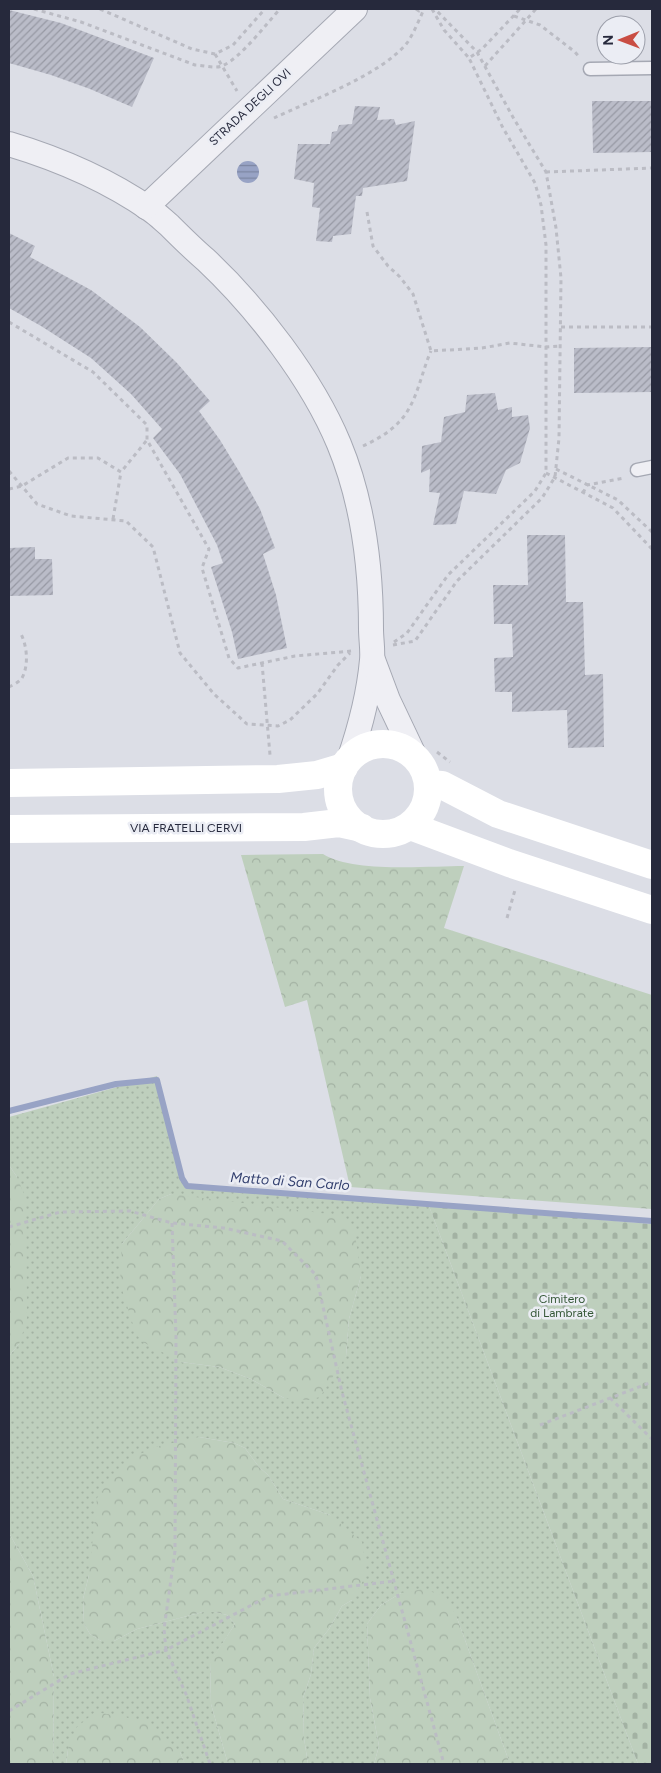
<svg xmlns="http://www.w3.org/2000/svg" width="661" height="1773" font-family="Figtree,sans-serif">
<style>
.grass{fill:url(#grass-dots);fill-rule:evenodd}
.forest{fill:url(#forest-crowns)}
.cemetery{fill:url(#cemetery-stones)}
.water{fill:url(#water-rules)}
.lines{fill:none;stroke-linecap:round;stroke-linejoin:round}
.stream{stroke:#98a3c5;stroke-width:6}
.building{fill:url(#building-hatch)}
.lane-casing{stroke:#a5a8b3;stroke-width:15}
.street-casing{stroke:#a5a8b3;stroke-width:26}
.path{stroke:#bbbcc4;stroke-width:3;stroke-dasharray:4 4;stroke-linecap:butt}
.lane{stroke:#efeff4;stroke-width:12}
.street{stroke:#efeff4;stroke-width:24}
.secondary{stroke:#fff;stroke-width:28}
.labels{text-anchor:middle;stroke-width:5;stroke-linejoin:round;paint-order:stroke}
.street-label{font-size:12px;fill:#26293c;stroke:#ebedf4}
.park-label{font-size:12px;fill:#345736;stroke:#ebedf4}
.water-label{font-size:14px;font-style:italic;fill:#323f6e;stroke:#ebedf4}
</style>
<defs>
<pattern id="grass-dots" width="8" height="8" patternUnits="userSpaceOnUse" patternTransform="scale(1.25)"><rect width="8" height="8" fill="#becfbd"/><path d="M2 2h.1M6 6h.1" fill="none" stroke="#a3b2a3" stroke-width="1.8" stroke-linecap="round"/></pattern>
<pattern id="forest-crowns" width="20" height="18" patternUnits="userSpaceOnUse" patternTransform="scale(1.25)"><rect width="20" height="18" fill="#becfbd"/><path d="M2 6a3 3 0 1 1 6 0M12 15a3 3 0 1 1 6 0" fill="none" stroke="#a3b2a3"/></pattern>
<pattern id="cemetery-stones" width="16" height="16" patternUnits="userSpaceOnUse" patternTransform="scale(1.25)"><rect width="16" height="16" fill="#becfbd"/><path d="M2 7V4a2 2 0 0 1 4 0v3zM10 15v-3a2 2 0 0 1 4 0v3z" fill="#a3b2a3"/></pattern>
<pattern id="water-rules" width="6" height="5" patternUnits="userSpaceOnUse" patternTransform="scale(1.25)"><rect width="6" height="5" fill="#98a3c5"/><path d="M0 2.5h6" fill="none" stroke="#7c85a1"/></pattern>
<pattern id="building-hatch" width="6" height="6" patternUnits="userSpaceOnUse" patternTransform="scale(1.25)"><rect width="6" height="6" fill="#babcc8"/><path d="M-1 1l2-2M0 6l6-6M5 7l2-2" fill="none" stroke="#9799a4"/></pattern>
</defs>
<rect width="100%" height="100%" fill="#dcdee6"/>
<!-- grass -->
<path class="grass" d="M157 1076 185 1186 429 1206 638 1764H510L457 1618 401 1593 381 1605 367 1624 370 1698 379 1746 374 1764H308L304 1738 303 1698 311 1674 314 1648 329 1629 342 1606 352 1600 330 1515 283 1499 268 1475 259 1467 245 1448 234 1443 199 1437 89 1575 83 1599 84 1624 90 1634 101 1641H114L137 1629 203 1612H215L227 1615 235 1624 210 1663 211 1704 228 1764H185L180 1752 68 1750 66 1764H53L54 1677 33 1576 9 1533V1356L19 1344 17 1177 9 1165V1117ZM171 1194 361 1276 349 1319 346 1356 284 1398 251 1379 219 1367 181 1362 122 1244 159 1199Z"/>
<!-- forest -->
<g class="forest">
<path d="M323 854C353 873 427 866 464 866L444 928 652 995V1209L350 1187 307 1000 285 1007 241 855Z"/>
<path d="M9 1165 17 1177 26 1199 27 1320 19 1344 9 1356Z"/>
<path d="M171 1194 344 1216 354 1227 361 1276 349 1319 346 1356 320 1397 308 1400 284 1398 251 1379 219 1367 181 1362 141 1341 135 1331 120 1283 122 1244 159 1199Z"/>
<path d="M199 1437 234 1443 245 1448 259 1467 268 1475 283 1499 330 1515 362 1542 364 1554V1579L352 1600 342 1606 329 1629 314 1648 311 1674 303 1698 304 1738 308 1764H228L211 1704 210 1662 235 1624 227 1615 215 1612H203L137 1629 114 1641H101L90 1634 84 1624 83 1599 89 1575 97 1498 113 1476 132 1458 155 1447Z"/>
<path d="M9 1533 33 1576 54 1677 53 1764H9Z"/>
<path d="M424 1589 446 1597 457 1618 510 1764H374L379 1746 370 1698 367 1624 381 1605 401 1593Z"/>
<path d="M95 1712 143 1720 180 1752 185 1764H66L68 1750 76 1728Z"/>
</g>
<!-- cemetery -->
<path class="cemetery" d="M429 1206 652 1224V1764H638Z"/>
<!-- water -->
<circle class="water" cx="248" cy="172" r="11"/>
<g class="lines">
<!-- stream -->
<path class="stream" d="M9 1111 116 1084 157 1080 182 1178 187 1186 652 1221"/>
</g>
<!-- building -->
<g class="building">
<path d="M9 10 61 23 154 58 132 107 90 89 51 75 9 63Z"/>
<path d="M592 101H652V152L593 153Z"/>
<path d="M355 106 380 107 377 120 394 119 396 125 415 121 407 181 363 188 362 196H356L351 234 333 236 332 242 316 241 320 208 312 207 314 183 294 179 298 144H330L332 132 337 131 339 125 352 124Z"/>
<path d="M9 233 35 246 30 257 91 290 140 327 177 363 210 401 199 411 220 440 240 473 260 509 275 548 263 554 276 595 287 648 238 659 232 632 211 567 223 563 217 545 180 474 153 438 162 429 131 394 91 358 41 326 9 308Z"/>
<path d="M652 347V392L574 393V348Z"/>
<path d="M495 393 498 410 512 407V417L528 415 530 428 520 463 506 470 496 494 464 491 456 524 433 525 440 493 429 492 430 469 421 473 422 446 441 442 444 417 465 412 467 395Z"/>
<path d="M527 535H565L566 602H583L585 675 603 674 604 747 568 748 567 710 512 712V692H495L494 658 513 657 512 624H494L493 585H528Z"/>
<path d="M35 547V559H52L53 595 9 596V548Z"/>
</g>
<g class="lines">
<defs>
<g id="lane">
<path d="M590 69 652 68"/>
<path d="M637 470 652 467"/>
</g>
<g id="street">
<path d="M9 144C59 159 108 180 151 210 157 214 163 220 169 225 181 237 193 249 206 260 257 308 312 379 339 444 363 502 371 567 371 629 371 639 373 650 372 660 369 694 360 728 349 760"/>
<path d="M146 207 355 9"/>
<path d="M373 660 388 700 416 759"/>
</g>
</defs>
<!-- lane casing -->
<use href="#lane" class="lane-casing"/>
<!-- street casing -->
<use href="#street" class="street-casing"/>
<!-- path -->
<g class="path">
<path d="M34 9 81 22 195 65C203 65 215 69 222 66 241 58 266 24 280 9"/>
<path d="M100 9 192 49 215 54 233 45 265 9"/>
<path d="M416 9 419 11 422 9"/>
<path d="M432 9 444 30 469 58 482 49 520 9"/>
<path d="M514 16 540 25 575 52 580 58"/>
<path d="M215 54 237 91"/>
<path d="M485 66 536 9"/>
<path d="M274 118C312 100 381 75 407 43 414 33 419 20 424 9"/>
<path d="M546 172 652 168"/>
<path d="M367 212 373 246 388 266 400 277 413 294 431 351 482 348 510 343 546 347 560 346"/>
<path d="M9 322 93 372 147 425V440L209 549 202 568 229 658 238 668 295 656 352 651"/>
<path d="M561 327H652"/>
<path d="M363 446C376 440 390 432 399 422 417 404 421 373 431 351"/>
<path d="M556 469 618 500 652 532"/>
<path d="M9 471 37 504 71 516 126 521 153 547 180 653 214 694 247 724 278 726 290 720 317 694 338 665 350 653"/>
<path d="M546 473 613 508 652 549"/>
<path d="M9 489 22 486 68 458H98L121 472 147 440"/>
<path d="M583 493 587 485 624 478"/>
<path d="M113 519 121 472"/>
<path d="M394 642 407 633 448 575 535 491 546 473V245L541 205 535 183 503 128 469 58"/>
<path d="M393 645 415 641 457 581 542 498 555 477 559 438 561 278 556 228 546 172 514 119 477 52 435 9"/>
<path d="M262 663 270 755"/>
<path d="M9 687C13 685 19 682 22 678 29 665 27 646 21 634"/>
<path d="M437 752 450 762"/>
<path d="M507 918 515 890"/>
<path d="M172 1223 176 1336 175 1551 164 1629 166 1650 269 1596 395 1581"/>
<path d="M9 1227 60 1212 130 1211 172 1223 224 1228 282 1241 316 1275 342 1392 444 1764"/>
<path d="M610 1398 652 1439"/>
<path d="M540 1425 652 1382"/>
<path d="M9 1711 70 1674 166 1650 186 1694 210 1764"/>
</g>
<!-- lane -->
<use href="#lane" class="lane"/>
<!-- street -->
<use href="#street" class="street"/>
<!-- secondary -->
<g class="secondary">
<circle cx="383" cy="789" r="45"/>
<path d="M9 783 278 779 317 775 344 767"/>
<path d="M428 784 442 785 498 814 652 865"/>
<path d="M410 826 509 863 652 910"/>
<path d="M9 829 304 827 339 823 362 828"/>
</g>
</g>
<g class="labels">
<!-- street labels -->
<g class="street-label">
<text transform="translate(250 107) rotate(-43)" y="4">STRADA DEGLI OVI</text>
<text x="186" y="832">VIA FRATELLI CERVI</text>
</g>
<!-- park labels -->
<g class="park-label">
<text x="562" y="1303">Cimitero<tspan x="562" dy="14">di Lambrate</tspan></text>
</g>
<!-- water labels -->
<g class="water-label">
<text transform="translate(290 1181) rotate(4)" y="5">Matto di San Carlo</text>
</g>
</g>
<!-- border -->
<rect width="661" height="1773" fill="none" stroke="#26293c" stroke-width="20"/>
<!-- north arrow -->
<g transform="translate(621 40) rotate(269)"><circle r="24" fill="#ebedf4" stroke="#9c9faa"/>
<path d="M0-4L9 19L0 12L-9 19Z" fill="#c94d43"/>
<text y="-8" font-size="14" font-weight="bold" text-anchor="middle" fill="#26293c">N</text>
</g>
</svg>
